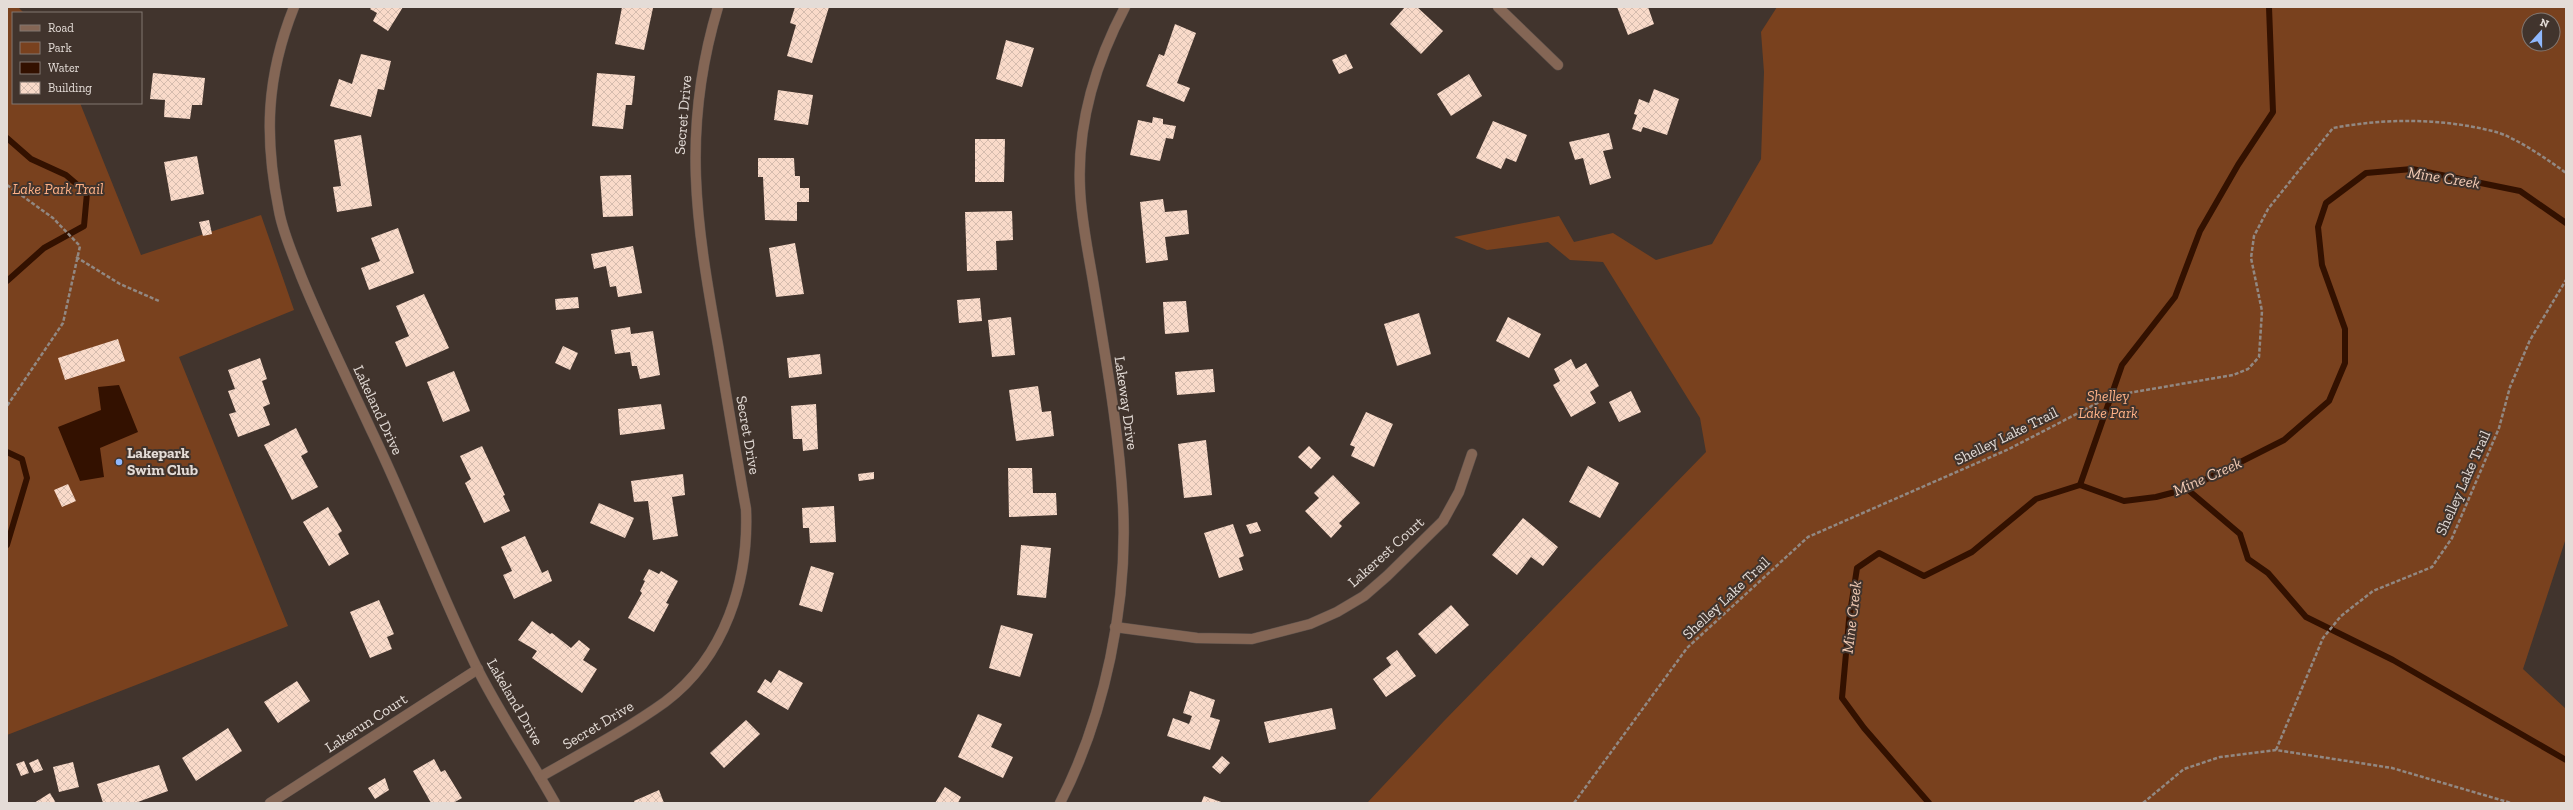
<svg xmlns="http://www.w3.org/2000/svg" width="2573" height="810" font-family="'Zilla Slab',serif">
<style>
.park{fill:#79411e;fill-rule:evenodd}
.water{fill:#310}
.lines{fill:none;stroke-linecap:round;stroke-linejoin:round}
.stream{stroke:#310;stroke-width:6}
.building{fill:url(#building-cross-hatch)}
.minor-casing{stroke:#5e524c;stroke-width:11}
.path{stroke:#928882;stroke-width:2.5;stroke-dasharray:4 2;stroke-linecap:butt}
.minor{stroke:#846655;stroke-width:10}
.poi-dot{fill:#8fb8fd;stroke:#41342d;stroke-width:1.5}
.labels{text-anchor:middle;stroke-width:4;stroke-linejoin:round;paint-order:stroke}
.street-label{font-size:15px;fill:#e4dcd7;stroke:#41342d}
.park-label{font-size:15px;font-style:italic;fill:#feb186;stroke:#41342d}
.poi-label{font-size:15px;font-weight:bold;fill:#e4dcd7;stroke:#41342d;text-anchor:start}
.water-label{font-size:16px;font-style:italic;fill:#f1cab4;stroke:#41342d}
</style>
<defs>
<pattern id="building-cross-hatch" width="8" height="8" patternUnits="userSpaceOnUse"><rect width="8" height="8" fill="#f9dac9"/><path d="M0 0l8 8M0 8l8-8" fill="none" stroke="#d5bcae"/></pattern>
</defs>
<rect width="100%" height="100%" fill="#41342d"/>
<!-- park -->
<g class="park">
<path d="M7 7H18L24 13H13V103H80L141 255 261 215 294 310 179 357 288 626 7 735Z"/>
<path d="M1777 7H2566V538L2523 669 2566 709V803H1367L1444 721 1706 452 1700 418 1603 262 1570 260 1548 242 1487 250 1454 237 1559 216 1574 242 1613 233 1656 260 1712 244 1761 159 1764 72 1761 32ZM2529 20H2553V44H2529Z"/>
</g>
<!-- water -->
<path class="water" d="M119 385 138 432 100 448 104 477 80 481 58 427 101 410 98 387Z"/>
<g class="lines">
<!-- stream -->
<g class="stream">
<path d="M7 138 31 159 66 175 87 193 84 226 44 248 7 281"/>
<path d="M7 452 22 459 27 478 7 545"/>
<path d="M2080 485 2122 365 2175 297 2200 231 2238 165 2273 112 2269 7"/>
<path d="M2187 489 2240 534 2248 559 2268 573 2306 617 2393 660 2566 760"/>
<path d="M1929 803 1864 728 1842 698 1849 620 1857 568 1879 553 1924 576 1972 552 2036 499 2080 485 2124 501 2156 497 2187 489 2284 440 2329 401 2345 363V329L2322 265 2318 227 2326 203 2366 173 2412 169 2520 191 2566 223"/>
</g>
</g>
<!-- building -->
<g class="building">
<path d="M372 7H403L388 31 373 21 377 13 370 9Z"/>
<path d="M622 7 653 8 644 50 615 44Z"/>
<path d="M795 7H829L812 63 787 56 796 25 790 23Z"/>
<path d="M1405 7H1417L1443 31 1421 54 1390 24Z"/>
<path d="M1617 7H1648L1654 24 1628 35Z"/>
<path d="M1175 24 1196 33 1177 83 1190 88 1184 102 1146 86 1159 54 1164 56Z"/>
<path d="M1006 40 1034 48 1022 87 996 79Z"/>
<path d="M361 54 391 61 384 90 378 89 371 117 330 106 339 79 352 84Z"/>
<path d="M1346 54 1353 68 1339 74 1332 60Z"/>
<path d="M153 73 205 78 202 105H192L190 119 164 117 165 100 150 99Z"/>
<path d="M597 73 635 76 632 105H626L623 129 592 126Z"/>
<path d="M1469 74 1482 96 1451 116 1437 94Z"/>
<path d="M1654 89 1679 99 1667 135 1643 127 1641 132 1632 129 1637 115 1634 114 1639 99 1649 103Z"/>
<path d="M778 90 813 95 808 125 774 120Z"/>
<path d="M1153 117 1163 119V124L1176 126 1173 139 1166 138 1160 161 1130 155 1138 120 1152 123Z"/>
<path d="M1493 121 1527 135 1516 162 1506 158 1501 169 1476 158Z"/>
<path d="M1609 133 1613 149 1603 151 1611 178 1590 185 1583 158 1575 160 1569 142Z"/>
<path d="M361 135 372 206 337 212 333 187 341 186 334 140Z"/>
<path d="M975 139H1005L1004 182H975Z"/>
<path d="M197 156 204 194 171 201 164 162Z"/>
<path d="M758 158H794L795 176H800V188H809V202H797V221L765 220 763 177H758Z"/>
<path d="M631 175 633 216 603 217 600 176Z"/>
<path d="M1163 199 1165 212 1187 210 1189 234 1165 237 1168 260 1146 263 1140 202Z"/>
<path d="M1012 211 1013 240 996 241 997 270 967 271 965 212Z"/>
<path d="M209 220 212 234 203 236 199 222Z"/>
<path d="M398 228 414 273 369 290 361 268 380 261 371 238Z"/>
<path d="M795 243 804 294 776 297 769 248Z"/>
<path d="M633 246 642 293 618 297 616 286 610 287 606 266 594 269 591 254Z"/>
<path d="M424 294 449 348 406 367 395 342 409 336 396 306Z"/>
<path d="M578 297 579 308 556 310 555 299Z"/>
<path d="M980 298 982 321 959 323 957 300Z"/>
<path d="M1186 301 1189 332 1165 334 1163 302Z"/>
<path d="M1419 313 1431 354 1397 366 1384 324Z"/>
<path d="M1011 317 1015 355 992 357 988 320Z"/>
<path d="M1508 317 1541 334 1529 358 1496 341Z"/>
<path d="M630 327 631 334 653 331 660 375 640 379 637 366H632L630 352 615 354 611 330Z"/>
<path d="M118 339 125 361 65 380 58 358Z"/>
<path d="M563 346 578 353 570 370 555 363Z"/>
<path d="M820 354 822 374 789 378 787 358Z"/>
<path d="M260 358 267 379 262 381 270 404 263 407 270 425 238 437 229 414 236 412 228 391 235 389 228 370Z"/>
<path d="M1571 359 1576 369 1586 363 1599 386 1590 392 1596 403 1571 417 1553 385 1560 381 1554 369Z"/>
<path d="M1213 369 1215 392 1177 395 1175 372Z"/>
<path d="M454 371 470 411 443 422 427 382Z"/>
<path d="M1038 386 1042 412 1051 411 1054 436 1016 441 1009 390Z"/>
<path d="M1631 391 1641 412 1619 422 1609 402Z"/>
<path d="M661 404 665 429 620 435 618 409Z"/>
<path d="M816 404 818 449 803 451 802 439H793L791 406Z"/>
<path d="M1366 412 1393 424 1374 467 1351 456 1355 447 1350 445Z"/>
<path d="M296 428 308 452 301 456 318 487 292 500 264 445Z"/>
<path d="M1206 440 1212 495 1184 498 1178 444Z"/>
<path d="M482 446 505 495 503 496 510 511 484 523 465 483 471 479 460 456Z"/>
<path d="M1309 446 1321 458 1311 469 1298 457Z"/>
<path d="M1588 466 1619 483 1600 518 1569 502Z"/>
<path d="M1008 468H1032L1033 493H1056L1057 515 1009 517Z"/>
<path d="M874 472V479L859 481 858 474Z"/>
<path d="M683 474 685 495 672 497 678 536 653 540 648 501 634 502 631 481Z"/>
<path d="M1333 475 1360 503 1339 523 1342 526 1331 538 1305 511 1319 498 1314 493Z"/>
<path d="M68 484 76 501 62 507 54 490Z"/>
<path d="M599 503 634 518 625 538 590 523Z"/>
<path d="M834 506 836 542 810 543 809 528H803L802 508Z"/>
<path d="M328 507 342 531 338 534 349 554 329 566 303 522Z"/>
<path d="M1523 518 1558 547 1543 566 1531 557 1517 575 1492 555Z"/>
<path d="M1257 522 1261 531 1250 534 1246 525Z"/>
<path d="M1233 524 1244 556 1239 558 1243 570 1219 578 1204 533Z"/>
<path d="M525 536 542 573 548 570 552 581 514 599 503 575 512 571 501 547Z"/>
<path d="M1021 545 1051 548 1046 598 1017 595Z"/>
<path d="M811 566 834 573 822 612 799 605Z"/>
<path d="M649 569 659 574 661 571 678 581 666 603 669 604 654 632 628 618 642 593 640 591 645 581 643 580Z"/>
<path d="M379 600 394 634 387 637 392 649 370 658 350 612Z"/>
<path d="M1451 605 1469 625 1436 654 1418 634Z"/>
<path d="M532 621 550 634 552 633 571 648 579 640 590 649 583 660 597 669 582 693 532 658 537 651 518 640Z"/>
<path d="M1001 625 1033 634 1020 677 989 668Z"/>
<path d="M1397 650 1416 676 1386 697 1373 679 1391 665 1386 658Z"/>
<path d="M779 670 803 683 788 710 757 692 765 679 771 683Z"/>
<path d="M297 681 310 701 278 723 264 702Z"/>
<path d="M1190 691 1215 700 1210 717 1220 720 1210 750 1167 736 1173 718 1189 724 1192 716 1183 713Z"/>
<path d="M1332 708 1336 729 1269 743 1264 722Z"/>
<path d="M978 714 1002 724 991 747 1013 757 1003 778 958 757Z"/>
<path d="M746 720 760 734 724 768 710 753Z"/>
<path d="M228 728 242 751 196 781 182 758Z"/>
<path d="M1222 756 1230 763 1220 774 1212 767Z"/>
<path d="M38 759 43 770 34 773 29 763Z"/>
<path d="M434 759 441 772 445 770 462 798 453 803H431L413 771Z"/>
<path d="M24 761 29 773 21 776 16 764Z"/>
<path d="M73 762 79 787 59 792 53 767Z"/>
<path d="M159 765 168 791 135 803H103L97 784Z"/>
<path d="M385 778 389 790 375 799 368 788Z"/>
<path d="M945 787 961 797 958 803H935Z"/>
<path d="M659 790 664 803H635L634 801Z"/>
<path d="M50 793 56 803H34Z"/>
<path d="M1204 796 1224 803H1201Z"/>
</g>
<g class="lines">
<defs>
<g id="minor">
<path d="M294 7C266 77 264 137 279 211 283 233 293 255 301 276 323 330 349 382 373 434 410 511 439 591 477 668 500 714 530 758 555 803"/>
<path d="M1498 7 1558 65"/>
<path d="M1115 627 1197 638 1252 639 1310 624 1337 612 1364 596 1387 576 1443 521 1459 492 1472 454"/>
<path d="M540 777C582 753 626 730 665 702 725 657 749 581 746 509 736 454 727 399 718 345 696 222 681 130 718 7"/>
<path d="M270 803 478 669"/>
<path d="M1060 803C1105 715 1128 604 1123 505 1119 430 1105 355 1093 281 1088 251 1081 219 1080 188 1077 125 1096 62 1125 7"/>
</g>
</defs>
<!-- minor casing -->
<use href="#minor" class="minor-casing"/>
<!-- path -->
<g class="path">
<path d="M7 185 53 218 80 246 63 323 7 406"/>
<path d="M76 257 120 284 159 301"/>
<path d="M2276 750 2323 638 2341 616 2373 591 2432 567 2452 538 2499 428 2510 387 2530 340 2566 280"/>
<path d="M1574 803 1687 648 1808 537 2009 449 2111 396 2233 375 2248 369 2259 357 2262 311 2251 258 2254 236 2268 209 2333 128C2386 118 2443 118 2496 132 2515 137 2550 161 2566 173"/>
<path d="M2143 803 2184 769 2220 757 2276 750 2392 768 2511 803"/>
</g>
<!-- minor -->
<use href="#minor" class="minor"/>
</g>
<!-- markers -->
<circle class="poi-dot" cx="119" cy="462" r="4"/>
<g class="labels">
<!-- street labels -->
<g class="street-label">
<text transform="translate(683 115) rotate(-85)" y="5">Secret Drive</text>
<text transform="translate(1126 403) rotate(82)" y="5">Lakeway Drive</text>
<text transform="translate(378 410) rotate(65)" y="5">Lakeland Drive</text>
<text transform="translate(748 435) rotate(80)" y="5">Secret Drive</text>
<text transform="translate(2006 436) rotate(-26)" y="5">Shelley Lake Trail</text>
<text transform="translate(2463 483) rotate(-66)" y="5">Shelley Lake Trail</text>
<text transform="translate(1386 552) rotate(-42)" y="5">Lakerest Court</text>
<text transform="translate(1726 598) rotate(-43)" y="5">Shelley Lake Trail</text>
<text transform="translate(515 702) rotate(60)" y="5">Lakeland Drive</text>
<text transform="translate(366 723) rotate(-33)" y="5">Lakerun Court</text>
<text transform="translate(598 725) rotate(-31)" y="5">Secret Drive</text>
</g>
<!-- park labels -->
<g class="park-label">
<text x="58" y="194">Lake Park Trail</text>
<text x="2108" y="401">Shelley<tspan x="2108" dy="17">Lake Park</tspan></text>
</g>
<!-- poi labels -->
<g class="poi-label">
<text x="127" y="458">Lakepark<tspan x="127" dy="17">Swim Club</tspan></text>
</g>
<!-- water labels -->
<g class="water-label">
<text transform="translate(2444 177) rotate(9)" y="6">Mine Creek</text>
<text transform="translate(2207 476) rotate(-24)" y="6">Mine Creek</text>
<text transform="translate(1851 617) rotate(-83)" y="6">Mine Creek</text>
</g>
</g>
<!-- border -->
<rect width="2573" height="810" fill="none" stroke="#e4dcd7" stroke-width="16"/>
<!-- legend -->
<rect x="12" y="12" width="130" height="92" fill="#41342d" stroke="#827771"/>
<rect x="20" y="25" width="20" height="6" fill="#846655" stroke="#827771"/>
<text x="48" y="32" font-size="12" fill="#e4dcd7">Road</text>
<rect x="20" y="42" width="20" height="12" fill="#79411e" stroke="#827771"/>
<text x="48" y="52" font-size="12" fill="#e4dcd7">Park</text>
<rect x="20" y="62" width="20" height="12" fill="#331100" stroke="#827771"/>
<text x="48" y="72" font-size="12" fill="#e4dcd7">Water</text>
<rect x="20" y="82" width="20" height="12" fill="url(#building-cross-hatch)" stroke="#827771"/>
<text x="48" y="92" font-size="12" fill="#e4dcd7">Building</text>
<!-- north arrow -->
<g transform="translate(2541 32) rotate(21)"><circle r="19" fill="#41342d" stroke="#827771"/>
<path d="M0-3L7 15L0 10L-7 15Z" fill="#8fb8fd"/>
<text y="-6" font-size="11" font-weight="bold" text-anchor="middle" fill="#e4dcd7">N</text>
</g>
</svg>
